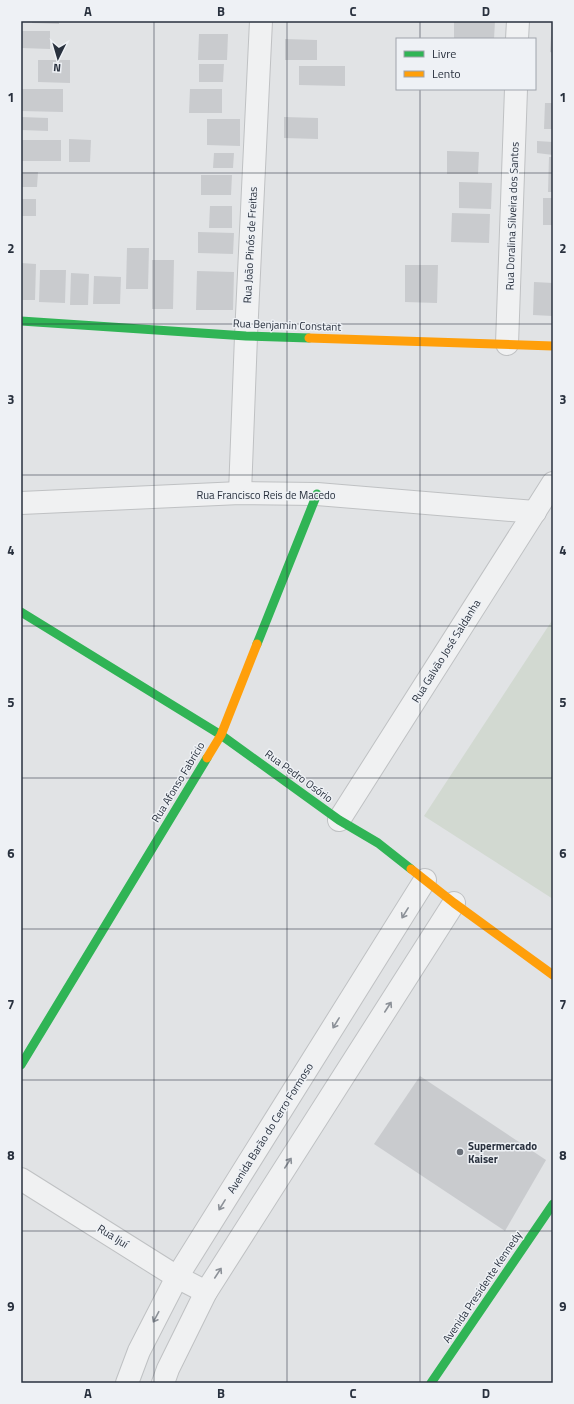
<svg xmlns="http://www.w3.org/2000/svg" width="574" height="1404" font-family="'Titillium Web',sans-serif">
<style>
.green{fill:#d2d9d1}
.building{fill:#c9cbce}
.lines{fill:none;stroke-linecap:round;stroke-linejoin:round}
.street-casing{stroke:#bfc1c3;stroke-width:24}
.street{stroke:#f0f1f2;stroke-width:22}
.fast{stroke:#30b455;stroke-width:9}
.slow{stroke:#ff9f0a;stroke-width:9}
.oneway{stroke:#8c9198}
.grid{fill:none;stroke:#29313e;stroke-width:1;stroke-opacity:0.55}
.poi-dot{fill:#696f78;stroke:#eef1f5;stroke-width:1.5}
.labels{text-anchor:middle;stroke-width:3;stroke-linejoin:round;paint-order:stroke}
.street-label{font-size:11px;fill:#29313e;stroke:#eef1f5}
.poi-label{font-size:11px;font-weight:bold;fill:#29313e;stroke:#eef1f5;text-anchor:start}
.neatline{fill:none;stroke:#29313e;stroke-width:1.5}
.grid-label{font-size:13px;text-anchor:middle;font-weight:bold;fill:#29313e}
</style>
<rect width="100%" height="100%" fill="#e1e3e5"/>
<!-- green -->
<path class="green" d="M553 619V899L424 816Z"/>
<!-- building -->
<g class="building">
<path d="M32 21H59V24L32 23Z"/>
<path d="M454 21H495L494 39 454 38Z"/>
<path d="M552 21H553V53L550 52Z"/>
<path d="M21 31H50V49L21 48Z"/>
<path d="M199 34H228L227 60H198Z"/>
<path d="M285 39 317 40V60H285Z"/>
<path d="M38 60H70V83L38 82Z"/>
<path d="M199 64H224L223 82H199Z"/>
<path d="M299 66H345V86L299 85Z"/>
<path d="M21 89H63V112L21 111Z"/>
<path d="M190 89H222V113H189Z"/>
<path d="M545 103H553V129H544Z"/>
<path d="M21 117 48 118V131L21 130Z"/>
<path d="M284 117 318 118V139L284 138Z"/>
<path d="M207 119H240V146L207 145Z"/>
<path d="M69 139 91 140 90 162H69Z"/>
<rect x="21" y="140" width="40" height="21"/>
<path d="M537 141 553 142V155L537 153Z"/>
<path d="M447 151 479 152 478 174H447Z"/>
<path d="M214 153H234L233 168H213Z"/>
<path d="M549 157H553V192H548Z"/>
<path d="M21 172H38L37 187H21Z"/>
<path d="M201 175H232L231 195H201Z"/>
<path d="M459 182 492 183 491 209 459 208Z"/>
<rect x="543" y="198" width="10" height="27"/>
<rect x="21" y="199" width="15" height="17"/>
<path d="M210 206H232V228H209Z"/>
<path d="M452 213 490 214 489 243 451 242Z"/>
<path d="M198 232 234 233 233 254 198 253Z"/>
<path d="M127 248H149L148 289H126Z"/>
<path d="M152 260H174L173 309H152Z"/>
<path d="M21 263 36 264 35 300H21Z"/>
<path d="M405 265H438L437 303 405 302Z"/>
<path d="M40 270H66L65 303 39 302Z"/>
<path d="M197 271 234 272 233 310H196Z"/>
<path d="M71 273 89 274 88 305H70Z"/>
<path d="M94 276 121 277 120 304H93Z"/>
<path d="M534 282 553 283V316L533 315Z"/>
<path d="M420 1076 546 1160 505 1231 374 1144Z"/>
</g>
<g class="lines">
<defs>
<g id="street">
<path d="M517 39 518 21"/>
<path d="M507 344 516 89"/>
<path d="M240 493 246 336 261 21"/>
<path d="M21 503 240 493 317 494 535 512"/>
<path d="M339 820 553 483"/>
<path d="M21 1179 177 1277 206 1292"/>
<path d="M127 1383 139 1351 177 1277 425 880"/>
<path d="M163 1383 168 1369 206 1292 454 903"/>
</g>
</defs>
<!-- street casing -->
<use href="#street" class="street-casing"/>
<!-- street -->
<use href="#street" class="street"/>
<!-- fast -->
<g class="fast">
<path d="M21 321 246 336 309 338"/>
<path d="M21 612 221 735 339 820 378 843 411 869"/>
<path d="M257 644 317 494"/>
<path d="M21 1065 207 758"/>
<path d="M431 1383 553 1204"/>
</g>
<!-- slow -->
<g class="slow">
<path d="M309 338 553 346"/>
<path d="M207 758 221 735 257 644"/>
<path d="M411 869 454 903 553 975"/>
</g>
</g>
<!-- one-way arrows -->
<defs><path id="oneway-shaft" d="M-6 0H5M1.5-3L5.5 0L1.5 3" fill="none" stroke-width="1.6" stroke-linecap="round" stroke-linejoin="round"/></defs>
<g class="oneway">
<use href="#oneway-shaft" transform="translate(405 913) rotate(122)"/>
<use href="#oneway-shaft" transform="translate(388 1007) rotate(-57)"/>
<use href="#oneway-shaft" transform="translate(336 1023) rotate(122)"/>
<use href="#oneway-shaft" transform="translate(288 1163) rotate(-57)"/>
<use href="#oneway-shaft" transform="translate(222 1205) rotate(122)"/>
<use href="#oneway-shaft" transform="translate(218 1273) rotate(-57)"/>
<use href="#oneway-shaft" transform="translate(156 1317) rotate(118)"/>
</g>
<!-- grid -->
<path class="grid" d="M154 21V1383M287 21V1383M420 21V39M420 89V1383M21 173H553M21 324H553M21 475H553M21 626H553M21 778H553M21 929H553M21 1080H553M21 1231H553"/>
<!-- markers -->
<circle class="poi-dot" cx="460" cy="1152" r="4"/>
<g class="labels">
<!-- street labels -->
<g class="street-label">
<text transform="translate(512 216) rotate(-88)" y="4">Rua Doralina Silveira dos Santos</text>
<text transform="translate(250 245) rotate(-87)" y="4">Rua João Pinós de Freitas</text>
<text transform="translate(287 325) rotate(2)" y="4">Rua Benjamin Constant</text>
<text x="266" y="499">Rua Francisco Reis de Macedo</text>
<text transform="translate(446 651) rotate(-58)" y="4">Rua Galvão José Saldanha</text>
<text transform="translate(299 776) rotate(36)" y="4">Rua Pedro Osório</text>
<text transform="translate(178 782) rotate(-59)" y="4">Rua Afonso Fabrício</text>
<text transform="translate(270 1128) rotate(-58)" y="4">Avenida Barão do Cerro Formoso</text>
<text transform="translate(113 1236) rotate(32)" y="4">Rua Ijuí</text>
<text transform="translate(482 1287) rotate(-56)" y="4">Avenida Presidente Kennedy</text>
</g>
<!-- poi labels -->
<g class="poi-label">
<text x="468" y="1150">Supermercado<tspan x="468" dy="13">Kaiser</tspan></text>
</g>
</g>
<!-- border -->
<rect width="574" height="1404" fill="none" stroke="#eef1f5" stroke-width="44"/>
<!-- legend -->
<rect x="396" y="38" width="140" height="52" fill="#eef1f5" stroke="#9fa4ac"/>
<rect x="404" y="51" width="20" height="6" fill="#30b455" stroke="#9fa4ac"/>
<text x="432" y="58" font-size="12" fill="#29313e">Livre</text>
<rect x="404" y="71" width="20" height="6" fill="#ff9f0a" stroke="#9fa4ac"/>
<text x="432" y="78" font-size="12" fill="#29313e">Lento</text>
<!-- north arrow -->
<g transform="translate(58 58) rotate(185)" stroke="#eef1f5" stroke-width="3" paint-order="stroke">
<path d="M0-3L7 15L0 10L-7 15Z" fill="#29313e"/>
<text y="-6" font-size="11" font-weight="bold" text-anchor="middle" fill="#29313e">N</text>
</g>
<rect x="22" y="22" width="530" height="1360" class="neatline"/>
<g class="grid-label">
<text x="88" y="16">A</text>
<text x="221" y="16">B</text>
<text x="353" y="16">C</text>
<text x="486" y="16">D</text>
<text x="11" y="102">1</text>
<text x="563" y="102">1</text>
<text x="11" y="253">2</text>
<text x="563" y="253">2</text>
<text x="11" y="404">3</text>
<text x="563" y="404">3</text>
<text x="11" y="555">4</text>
<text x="563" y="555">4</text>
<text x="11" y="707">5</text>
<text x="563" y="707">5</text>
<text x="11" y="858">6</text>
<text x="563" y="858">6</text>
<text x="11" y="1009">7</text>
<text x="563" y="1009">7</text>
<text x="11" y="1160">8</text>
<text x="563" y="1160">8</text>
<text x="11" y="1311">9</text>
<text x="563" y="1311">9</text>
<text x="88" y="1398">A</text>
<text x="221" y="1398">B</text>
<text x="353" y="1398">C</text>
<text x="486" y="1398">D</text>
</g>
</svg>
